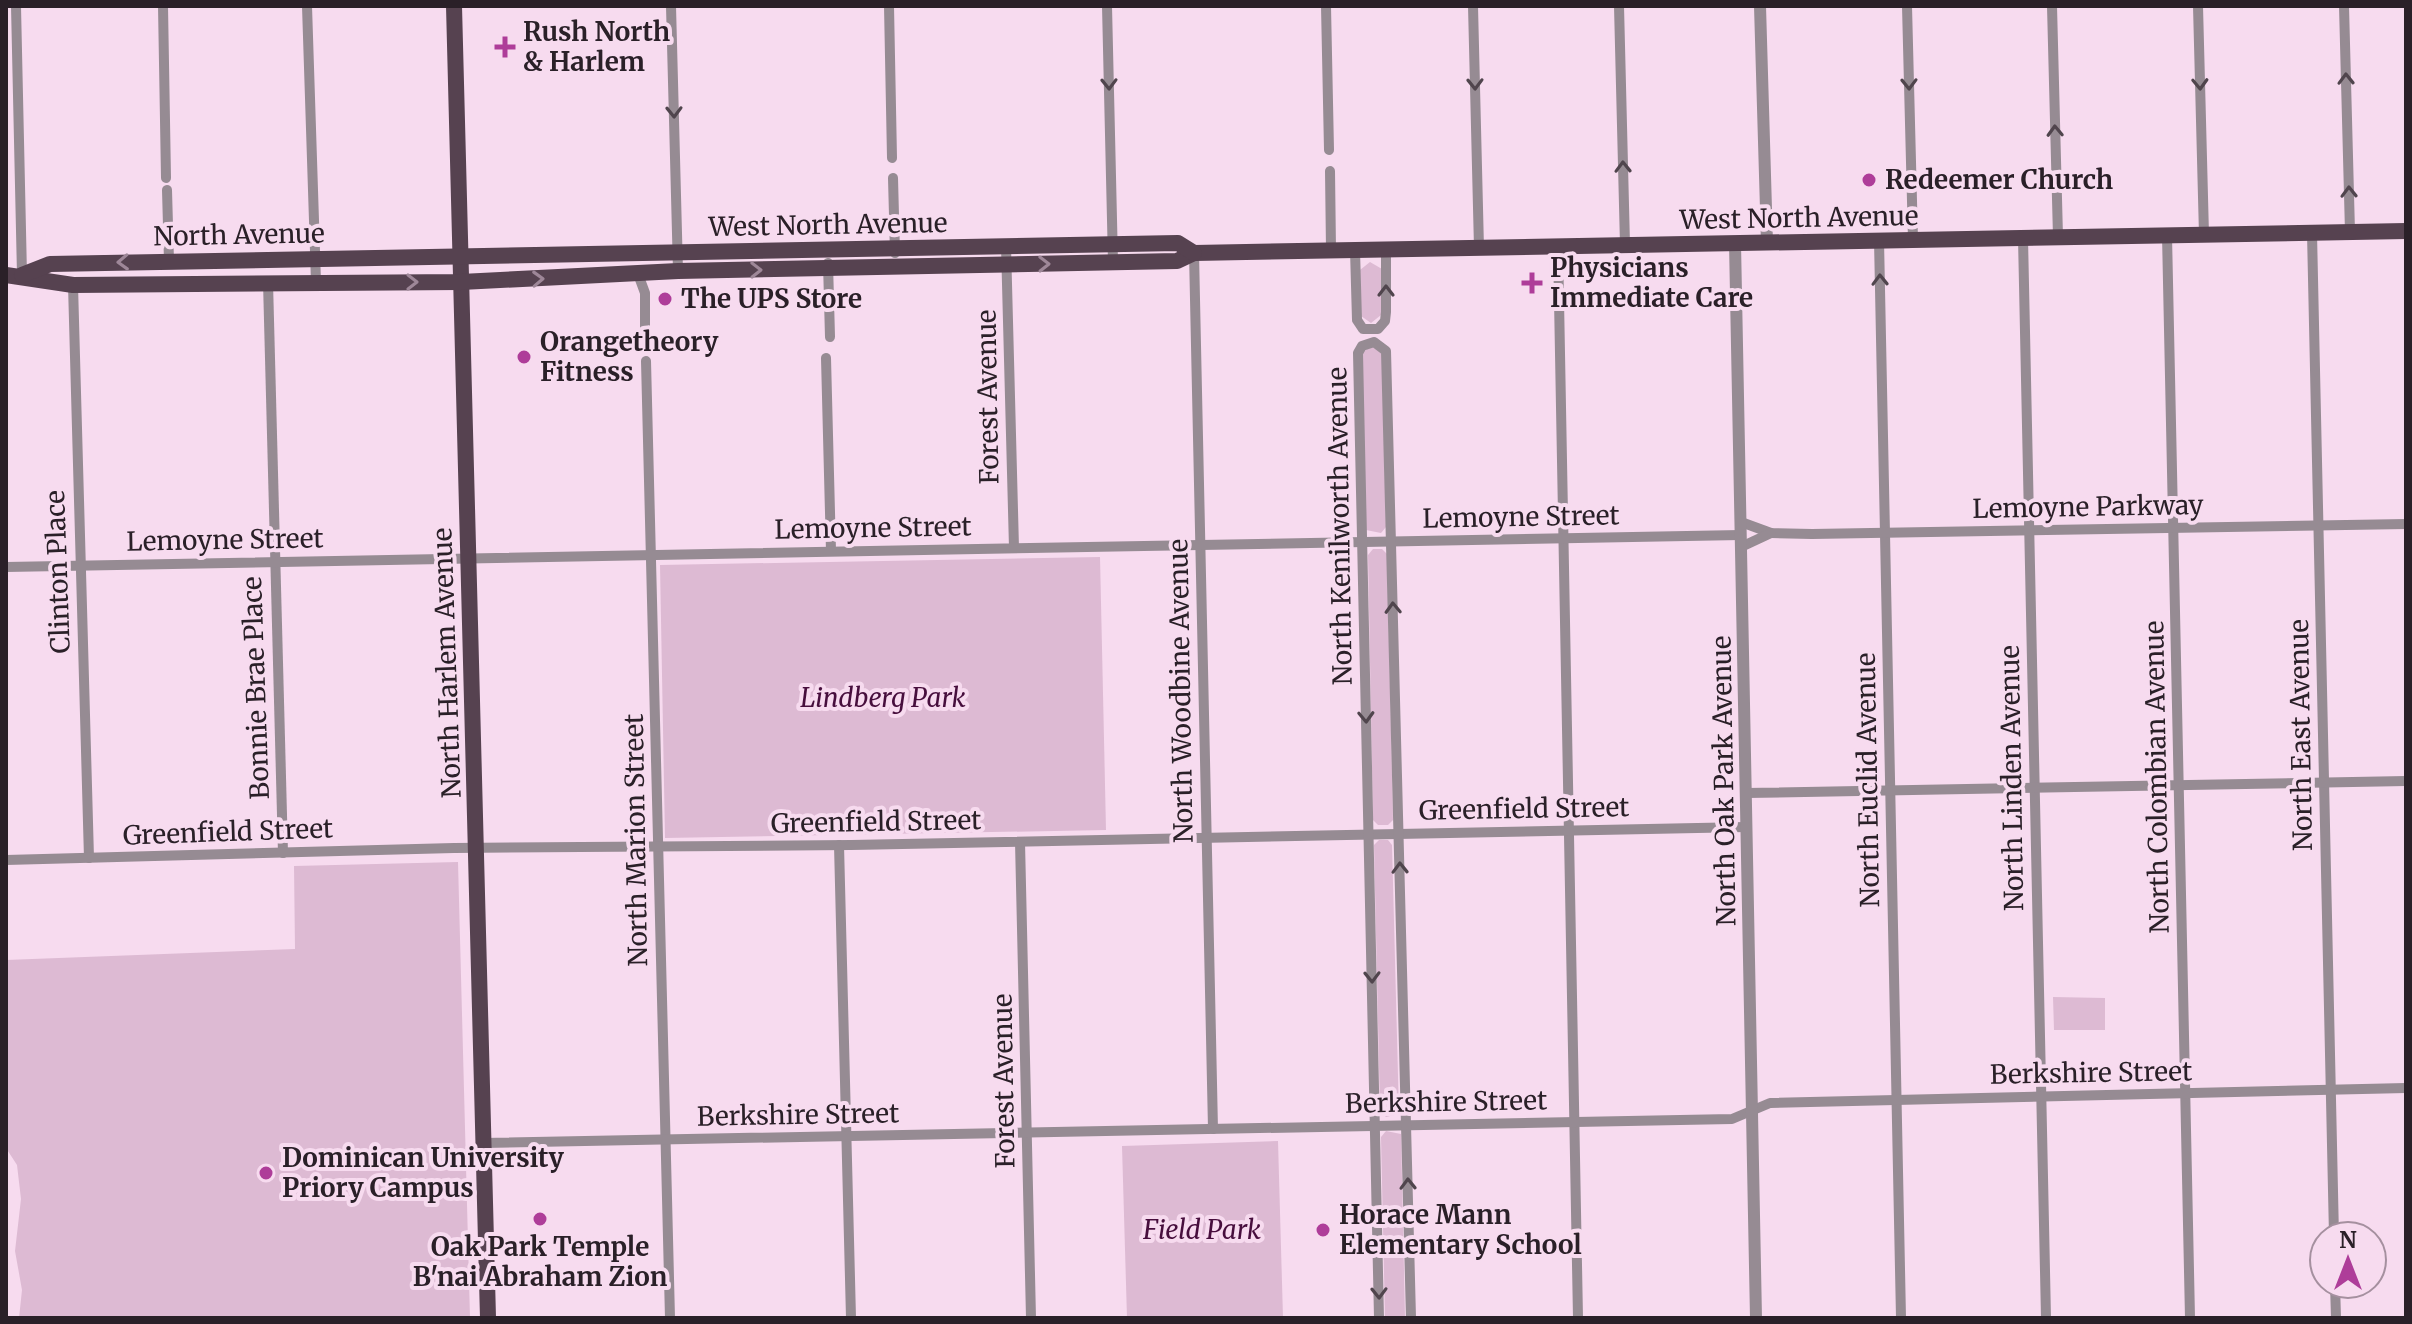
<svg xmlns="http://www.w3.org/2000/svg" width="2412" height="1324" font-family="Merriweather,serif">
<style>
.green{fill:#ddbad3}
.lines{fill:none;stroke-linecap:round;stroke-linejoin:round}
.minor{stroke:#968b93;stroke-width:10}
.tertiary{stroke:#968b93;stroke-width:12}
.primary{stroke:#564250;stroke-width:16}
.oneway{stroke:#50454d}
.oneway2{stroke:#9e8798}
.poi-dot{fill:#ae3d99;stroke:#f7dbef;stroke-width:3}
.labels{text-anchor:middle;stroke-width:8;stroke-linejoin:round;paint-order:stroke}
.poi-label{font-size:26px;font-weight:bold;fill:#2a2028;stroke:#f7dbef;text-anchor:start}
.street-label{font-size:26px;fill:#2a2028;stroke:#f7dbef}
.park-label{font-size:26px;font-style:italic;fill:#470e3d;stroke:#f7dbef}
</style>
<rect width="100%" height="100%" fill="#f7dbef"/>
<!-- green -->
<g class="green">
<path d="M1370 262 1382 269 1381 315 1371 323 1361 316 1360 270Z"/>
<path d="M1371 346 1382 353 1386 527 1381 533 1366 530 1362 353Z"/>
<path d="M1373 549H1382L1387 554 1393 820 1388 825H1378L1373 820 1368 555Z"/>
<path d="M1100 557 1106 830 665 838 660 565Z"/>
<path d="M1379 840H1388L1392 845 1399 1114 1386 1117 1380 1111 1374 845Z"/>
<path d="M458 862 470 1318H19L22 1290 15 1251 21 1199 17 1165 6 1148V960L295 949 294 866Z"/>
<path d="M2053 997 2105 998V1030H2054Z"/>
<path d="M1386 1131 1401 1134 1405 1318H1385L1381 1137Z"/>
<path d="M1278 1141 1283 1318H1127L1122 1146Z"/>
</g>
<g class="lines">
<!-- minor -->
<g class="minor">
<path d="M16 6 22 275"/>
<path d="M163 6 166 178"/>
<path d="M307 6 316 282"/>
<path d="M671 6 678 271"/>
<path d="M889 6 892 158"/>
<path d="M1107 6 1113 262"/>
<path d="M1326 6 1329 150"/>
<path d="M1473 6 1479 248"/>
<path d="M1619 6 1625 245"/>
<path d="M1907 6 1913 240"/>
<path d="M2052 6 2058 237"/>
<path d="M2198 6 2204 235"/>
<path d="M2344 6 2350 232"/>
<path d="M1330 171 1331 250"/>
<path d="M893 178 895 253"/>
<path d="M167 190 169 261"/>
<path d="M2312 233 2334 1236"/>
<path d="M2167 235 2190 1318"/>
<path d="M2023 238 2046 1318"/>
<path d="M1879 240 1901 1318"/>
<path d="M1006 246 1014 548"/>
<path d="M1558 246 1578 1318"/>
<path d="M1355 250 1357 320 1363 329H1378L1385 321 1386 312V250"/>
<path d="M1194 253 1213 1129"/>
<path d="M828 263 830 337"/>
<path d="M638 274 645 293V340"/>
<path d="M268 282 283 853"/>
<path d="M73 285 89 858"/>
<path d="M826 358 831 551"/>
<path d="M646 361 670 1318"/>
<path d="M1741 522 1771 533 1812 534 2406 524"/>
<path d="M1741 547 1771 533"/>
<path d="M6 567 1741 535"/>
<path d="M1746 793 2406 781"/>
<path d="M1020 842 1031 1318"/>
<path d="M839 845 851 1318"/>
<path d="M6 860 454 848 851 845 1747 827"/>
<path d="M484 1143 1732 1119 1770 1103 2406 1088"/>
<path d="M2335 1284 2336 1318"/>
<path d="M1379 1318 1358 353 1362 346 1374 342 1386 351 1411 1318"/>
</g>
<!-- tertiary -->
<g class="tertiary">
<path d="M1760 6 1767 243"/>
<path d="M1735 243 1756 1318"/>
</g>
<!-- primary -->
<g class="primary">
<path d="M454 6 488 1318"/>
<path d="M6 275 73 285 461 282 678 271 1177 261 1194 253 2406 231"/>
<path d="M22 275 50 264 1178 243 1194 253"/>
</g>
</g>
<!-- one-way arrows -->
<defs><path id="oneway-chevron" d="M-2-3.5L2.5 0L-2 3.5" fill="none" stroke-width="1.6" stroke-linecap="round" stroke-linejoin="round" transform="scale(2)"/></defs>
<g class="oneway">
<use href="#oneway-chevron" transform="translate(2346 79) rotate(-91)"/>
<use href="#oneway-chevron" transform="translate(1109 84) rotate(89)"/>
<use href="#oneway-chevron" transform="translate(1475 84) rotate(89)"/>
<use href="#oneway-chevron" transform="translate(1909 84) rotate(89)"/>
<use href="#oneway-chevron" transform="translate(2200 84) rotate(88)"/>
<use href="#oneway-chevron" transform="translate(674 112) rotate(89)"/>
<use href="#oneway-chevron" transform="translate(2055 131) rotate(-92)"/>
<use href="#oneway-chevron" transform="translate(1623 167) rotate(-91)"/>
<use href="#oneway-chevron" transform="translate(2349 192) rotate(-91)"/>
<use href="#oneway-chevron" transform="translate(1880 280) rotate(-91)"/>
<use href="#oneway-chevron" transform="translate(1386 291) rotate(-90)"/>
<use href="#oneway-chevron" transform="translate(1393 608) rotate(-92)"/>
<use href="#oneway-chevron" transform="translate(1366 717) rotate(88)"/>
<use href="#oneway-chevron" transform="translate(1400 868) rotate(-91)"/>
<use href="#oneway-chevron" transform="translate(1372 977) rotate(89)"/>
<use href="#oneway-chevron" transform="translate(1408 1184) rotate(-91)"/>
<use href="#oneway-chevron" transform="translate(1379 1293) rotate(89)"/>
</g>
<g class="oneway2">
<use href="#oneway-chevron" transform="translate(123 262) rotate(178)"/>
<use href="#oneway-chevron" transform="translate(1044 264) rotate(-1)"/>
<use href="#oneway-chevron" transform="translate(756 270) rotate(-1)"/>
<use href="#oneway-chevron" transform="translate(538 279) rotate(-2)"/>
<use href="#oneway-chevron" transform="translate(412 282)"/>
</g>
<!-- markers -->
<g class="poi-dot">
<path d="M501 35h8v8h8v8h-8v8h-8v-8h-8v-8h8z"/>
<circle cx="1869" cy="180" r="8"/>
<path d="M1528 271h8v8h8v8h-8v8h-8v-8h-8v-8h8z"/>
<circle cx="665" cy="299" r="8"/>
<circle cx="524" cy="357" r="8"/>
<circle cx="266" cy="1173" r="8"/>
<circle cx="540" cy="1219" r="8"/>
<circle cx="1323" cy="1230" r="8"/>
</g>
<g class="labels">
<!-- poi labels -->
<g class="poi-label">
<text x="523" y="41">Rush North<tspan x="523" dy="30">&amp; Harlem</tspan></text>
<text x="1885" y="189">Redeemer Church</text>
<text x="1550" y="277">Physicians<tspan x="1550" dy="30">Immediate Care</tspan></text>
<text x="681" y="308">The UPS Store</text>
<text x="540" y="351">Orangetheory<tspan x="540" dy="30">Fitness</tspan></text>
<text x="282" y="1167">Dominican University<tspan x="282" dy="30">Priory Campus</tspan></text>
<text x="1339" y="1224">Horace Mann<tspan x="1339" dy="30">Elementary School</tspan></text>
<text x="540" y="1256" text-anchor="middle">Oak Park Temple<tspan x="540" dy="30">B'nai Abraham Zion</tspan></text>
</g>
<!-- street labels -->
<g class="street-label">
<text transform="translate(1799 218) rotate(-1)" y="9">West North Avenue</text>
<text transform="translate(828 225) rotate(-1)" y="9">West North Avenue</text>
<text transform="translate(239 235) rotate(-1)" y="9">North Avenue</text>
<text transform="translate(988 397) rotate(-91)" y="9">Forest Avenue</text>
<text transform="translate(2088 507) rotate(-1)" y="9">Lemoyne Parkway</text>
<text transform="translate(1521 517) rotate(-1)" y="9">Lemoyne Street</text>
<text transform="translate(1340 526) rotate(-91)" y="9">North Kenilworth Avenue</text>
<text transform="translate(873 528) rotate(-1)" y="9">Lemoyne Street</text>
<text transform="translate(225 540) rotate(-1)" y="9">Lemoyne Street</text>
<text transform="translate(58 572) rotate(-92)" y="9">Clinton Place</text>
<text transform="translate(447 663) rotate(-92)" y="9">North Harlem Avenue</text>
<text transform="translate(256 688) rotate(-92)" y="9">Bonnie Brae Place</text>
<text transform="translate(1181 691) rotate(-91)" y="9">North Woodbine Avenue</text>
<text transform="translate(2301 735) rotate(-91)" y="9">North East Avenue</text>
<text transform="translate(2157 777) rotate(-91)" y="9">North Colombian Avenue</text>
<text transform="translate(2012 778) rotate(-91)" y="9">North Linden Avenue</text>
<text transform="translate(1868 780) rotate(-91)" y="9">North Euclid Avenue</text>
<text transform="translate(1724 781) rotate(-91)" y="9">North Oak Park Avenue</text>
<text transform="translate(1524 809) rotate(-1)" y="9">Greenfield Street</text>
<text transform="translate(876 822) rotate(-1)" y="9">Greenfield Street</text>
<text transform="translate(228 832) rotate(-2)" y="9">Greenfield Street</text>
<text transform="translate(636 840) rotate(-91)" y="9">North Marion Street</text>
<text transform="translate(2091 1073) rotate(-1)" y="9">Berkshire Street</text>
<text transform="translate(1004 1081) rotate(-91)" y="9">Forest Avenue</text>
<text transform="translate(1446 1102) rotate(-1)" y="9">Berkshire Street</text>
<text transform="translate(798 1115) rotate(-1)" y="9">Berkshire Street</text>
</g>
<!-- park labels -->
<g class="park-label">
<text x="883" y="707">Lindberg Park</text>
<text x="1202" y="1239">Field Park</text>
</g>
</g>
<!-- border -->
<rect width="2412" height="1324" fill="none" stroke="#2a2028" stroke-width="16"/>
<!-- north arrow -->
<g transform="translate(2348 1260)"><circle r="38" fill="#f7dbef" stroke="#a5909f" stroke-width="2"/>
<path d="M0-6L14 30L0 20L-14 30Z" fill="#ae3d99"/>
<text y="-12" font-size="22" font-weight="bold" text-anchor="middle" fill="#2a2028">N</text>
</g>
</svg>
